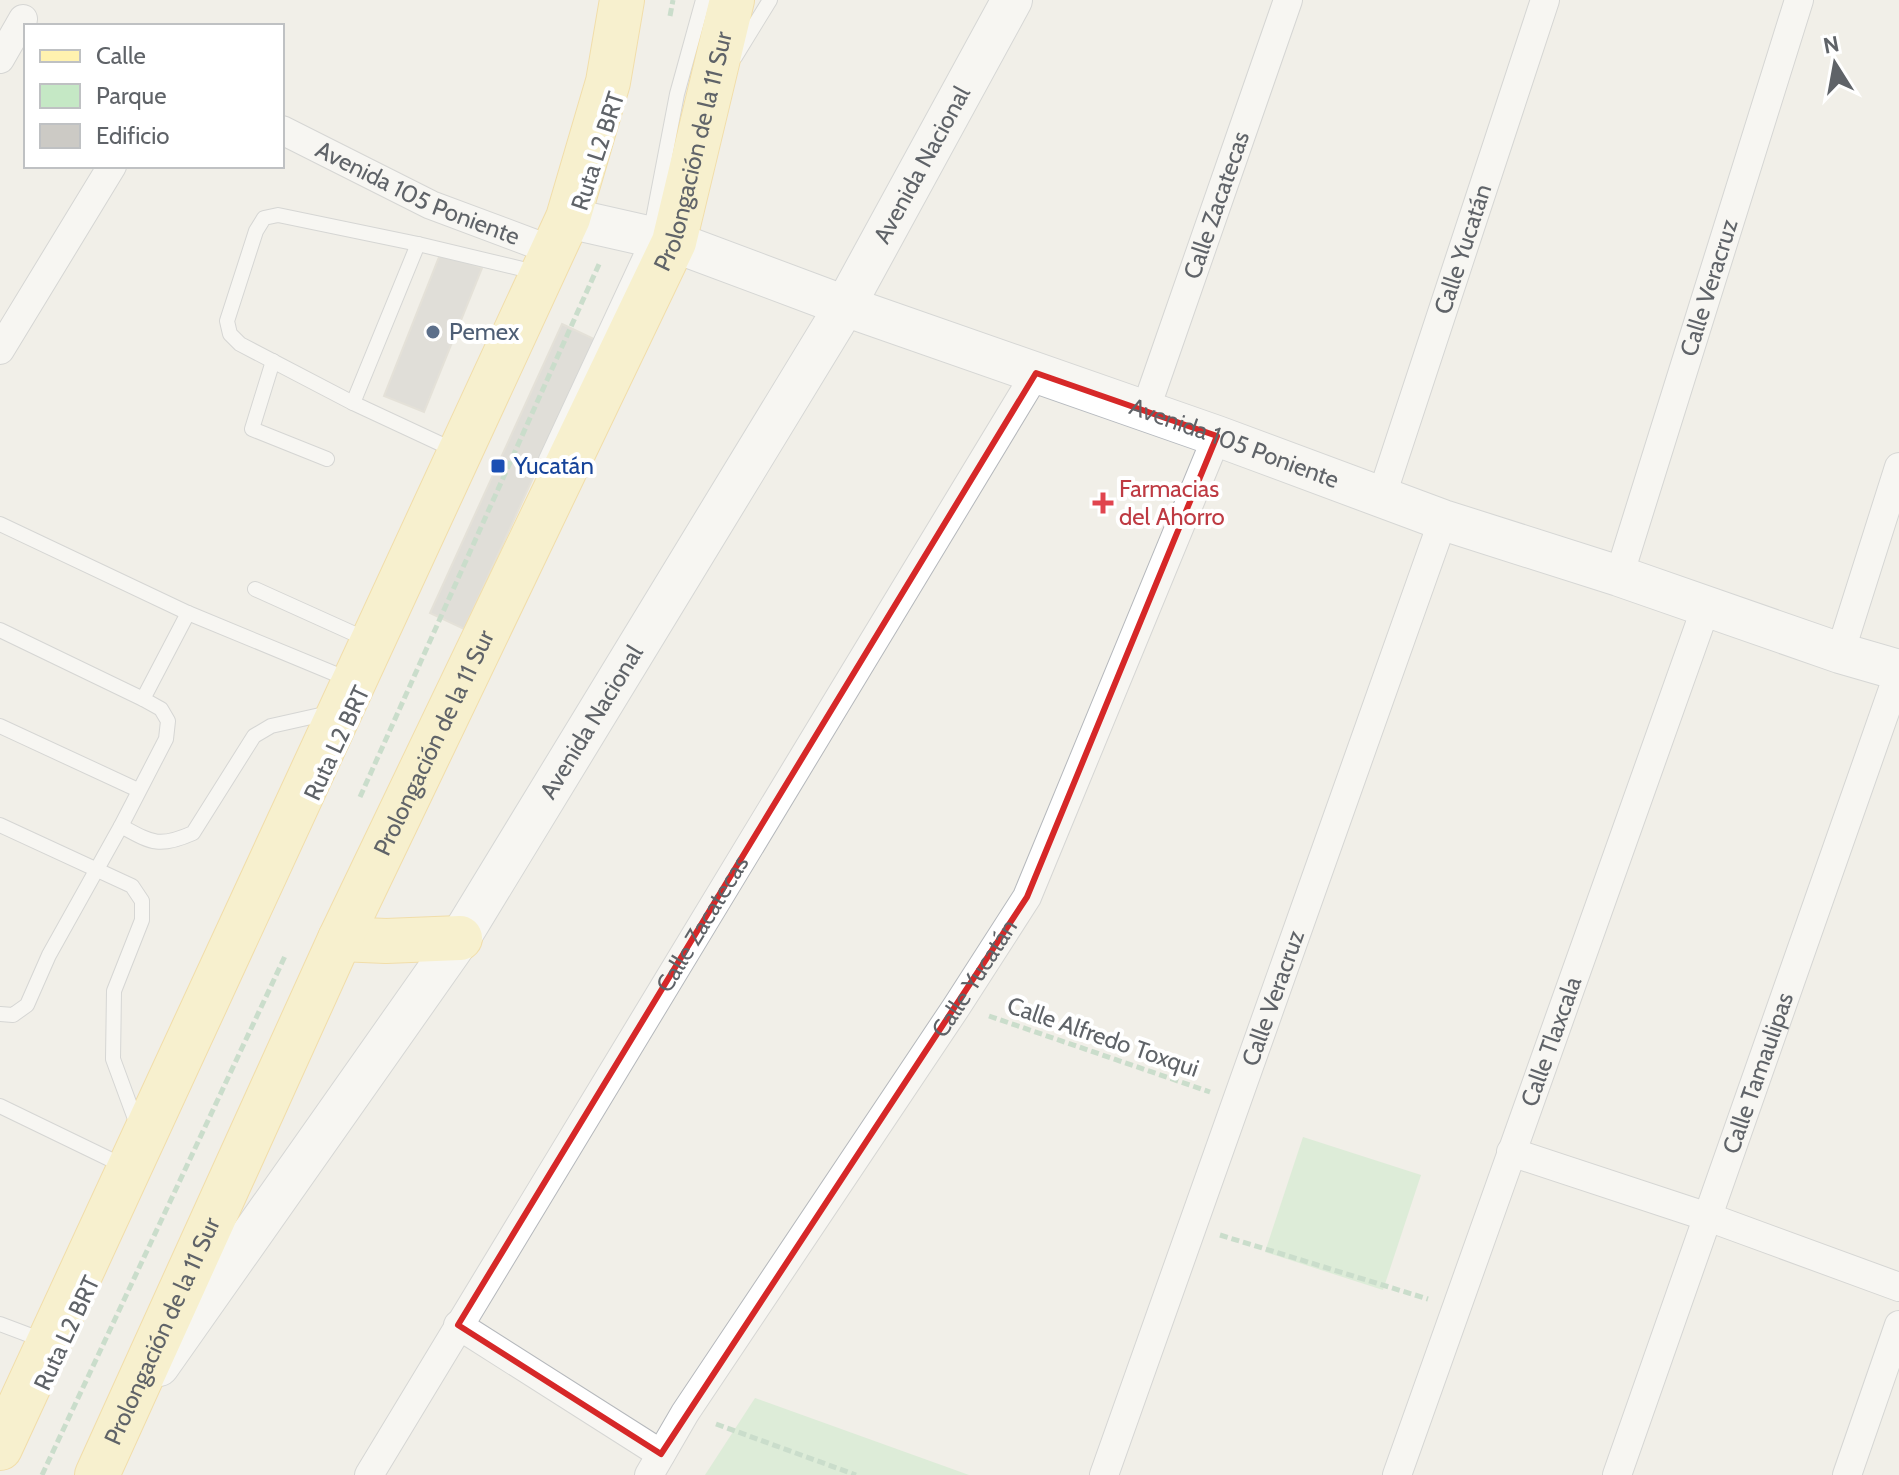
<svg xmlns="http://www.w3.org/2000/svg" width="1899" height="1475" font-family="Cabin,sans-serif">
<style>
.green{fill:#c5e8c5}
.building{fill:#cccac5;stroke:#d6d1c6;stroke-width:2}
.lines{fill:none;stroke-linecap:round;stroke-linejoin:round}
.lane-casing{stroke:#b5b8bc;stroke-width:16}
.street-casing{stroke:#b5b8bc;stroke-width:30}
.secondary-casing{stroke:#b6babf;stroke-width:42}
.primary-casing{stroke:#f2c960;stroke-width:46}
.path{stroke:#9cc7a9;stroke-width:5;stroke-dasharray:8 4;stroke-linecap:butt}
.lane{stroke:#fff;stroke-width:14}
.street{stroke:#fff;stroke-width:28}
.secondary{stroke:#fff;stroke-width:40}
.primary{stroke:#fff2af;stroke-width:44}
.marked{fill:none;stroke:#d62828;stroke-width:6;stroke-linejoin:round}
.service-dot{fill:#5c6f8a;stroke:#fff;stroke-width:3}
.transit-dot{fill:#1a4fb4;stroke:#fff;stroke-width:3}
.health-dot{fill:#e0444e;stroke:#fff;stroke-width:3}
.labels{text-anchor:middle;stroke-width:8;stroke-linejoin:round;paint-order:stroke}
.street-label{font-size:24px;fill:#5f6368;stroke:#fff}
.service-label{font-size:24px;fill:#4e5e75;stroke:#fff;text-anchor:start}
.transit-label{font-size:24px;fill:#164399;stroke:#fff;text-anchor:start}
.health-label{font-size:24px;fill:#be3a42;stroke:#fff;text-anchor:start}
</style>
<rect width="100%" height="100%" fill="#f1efe8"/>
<!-- green -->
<g class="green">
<path d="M1303 1137 1421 1175 1383 1290 1265 1252Z"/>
<path d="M755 1398 969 1475H705Z"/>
</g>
<!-- building -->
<g class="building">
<path d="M441 252 482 268 424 412 384 396Z"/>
<path d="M562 324 596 340 464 629 430 613Z"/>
</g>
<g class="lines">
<defs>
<g id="lane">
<path d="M735 57 770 0"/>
<path d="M418 244 353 403 456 451"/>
<path d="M273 361 252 429 327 459"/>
<path d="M353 403 240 344 230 334 227 321 256 231 264 218 278 215 418 244 539 273"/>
<path d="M546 459 650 235 677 94 703 0"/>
<path d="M0 524 188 613 350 680"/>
<path d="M255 589 368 640"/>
<path d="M0 630 143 699 161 709 168 721 166 739 121 826 49 955 27 1005 13 1015 0 1014"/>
<path d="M143 699 188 613"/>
<path d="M0 726 138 790"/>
<path d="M0 825 132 886 142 901V920L114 991 113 1059 138 1127"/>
<path d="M121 826C152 843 159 848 193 833L254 736 271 726 329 713"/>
<path d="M0 1106 126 1167"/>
<path d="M0 1324 45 1341"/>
</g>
<g id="street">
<path d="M0 59 23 19"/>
<path id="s1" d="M282 130 431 205 554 251"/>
<path d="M0 350 112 166"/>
<path id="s2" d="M1145 411 1288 0"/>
<path id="s3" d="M1381 498 1545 0"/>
<path id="s4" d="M1619 576 1799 0"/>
<path d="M1840 653 1899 467"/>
<path d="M1511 1152 1708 1217 1899 1287"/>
<path d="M458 1325 661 1454"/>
<path id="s5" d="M369 1475 1036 373"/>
<path id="s6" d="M649 1475 685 1413 957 1006 1027 897 1217 436"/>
<path id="s7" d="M1104 1475 1443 520"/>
<path id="s8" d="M1397 1475 1706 607"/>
<path id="s9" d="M1617 1475 1899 672"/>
<path d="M1847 1475 1899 1325"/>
</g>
<g id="secondary">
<path id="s10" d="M568 218 674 242 845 306 1217 436 1443 520 1619 576 1840 653 1899 670"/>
<path id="s11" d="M159 1366 460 938 845 306 1012 0"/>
</g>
<g id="primary">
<path d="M340 939 386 941 460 938"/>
<path d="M0 1448 568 218 608 82 622 0"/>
<path id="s12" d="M97 1475 340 939 674 242 732 0"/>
</g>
</defs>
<!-- lane casing -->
<use href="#lane" class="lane-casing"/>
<!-- street casing -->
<use href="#street" class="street-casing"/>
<!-- secondary casing -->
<use href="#secondary" class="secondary-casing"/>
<!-- primary casing -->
<use href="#primary" class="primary-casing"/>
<!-- path -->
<g class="path">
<path d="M670 16 673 0"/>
<path d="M360 797 600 262"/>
<path d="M989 1016 1210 1092"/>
<path d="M1220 1235 1428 1299"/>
<path d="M716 1424 856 1475"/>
<path d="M42 1475 286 954"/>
</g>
<!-- lane -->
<use href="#lane" class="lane"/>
<!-- street -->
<use href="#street" class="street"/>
<!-- secondary -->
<use href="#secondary" class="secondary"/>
<!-- primary -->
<use href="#primary" class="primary"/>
</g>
<!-- marked area -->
<path d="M0 0H1899V1475H0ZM1036 373 1217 436 1027 897 661 1454 458 1325Z" fill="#f1efe8" fill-opacity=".55" fill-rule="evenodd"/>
<path class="marked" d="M1036 373 1217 436 1027 897 661 1454 458 1325Z"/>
<!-- markers -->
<circle class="service-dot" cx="433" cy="332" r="8"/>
<rect class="transit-dot" x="490" y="458" width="16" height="16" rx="4"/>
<path class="health-dot" d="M1099 491h8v8h8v8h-8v8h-8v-8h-8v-8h8z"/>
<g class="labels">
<!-- street labels -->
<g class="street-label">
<text transform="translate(598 151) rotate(-72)" y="8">Ruta L2 BRT</text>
<text dy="8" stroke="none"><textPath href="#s12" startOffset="1454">Prolongación de la 11 Sur</textPath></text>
<text dy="8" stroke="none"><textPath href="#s11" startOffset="1424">Avenida Nacional</textPath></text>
<text dy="8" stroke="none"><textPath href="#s1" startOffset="150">Avenida 105 Poniente</textPath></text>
<text dy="8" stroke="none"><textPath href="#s2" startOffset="218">Calle Zacatecas</textPath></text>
<text dy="8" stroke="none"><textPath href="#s3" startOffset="262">Calle Yucatán</textPath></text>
<text dy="8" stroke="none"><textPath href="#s4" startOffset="302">Calle Veracruz</textPath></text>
<text dy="8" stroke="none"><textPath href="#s10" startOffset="704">Avenida 105 Poniente</textPath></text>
<text dy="8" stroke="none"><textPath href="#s11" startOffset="776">Avenida Nacional</textPath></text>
<text transform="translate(337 743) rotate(-65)" y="8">Ruta L2 BRT</text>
<text dy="8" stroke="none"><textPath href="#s12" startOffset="806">Prolongación de la 11 Sur</textPath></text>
<text dy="8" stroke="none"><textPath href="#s5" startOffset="644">Calle Zacatecas</textPath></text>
<text dy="8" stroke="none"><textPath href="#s6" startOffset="594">Calle Yucatán</textPath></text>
<text dy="8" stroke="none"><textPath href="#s7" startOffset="506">Calle Veracruz</textPath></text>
<text transform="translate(1103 1037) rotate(19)" y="8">Calle Alfredo Toxqui</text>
<text dy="8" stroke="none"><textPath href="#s8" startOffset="460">Calle Tlaxcala</textPath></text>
<text dy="8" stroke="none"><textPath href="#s9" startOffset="426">Calle Tamaulipas</textPath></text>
<text dy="8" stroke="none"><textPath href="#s12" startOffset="158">Prolongación de la 11 Sur</textPath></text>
<text transform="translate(67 1333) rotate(-65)" y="8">Ruta L2 BRT</text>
</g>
<!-- service labels -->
<g class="service-label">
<text x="449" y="340">Pemex</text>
</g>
<!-- transit labels -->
<g class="transit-label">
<text x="514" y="474">Yucatán</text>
</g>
<!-- health labels -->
<g class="health-label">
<text x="1119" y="497">Farmacias<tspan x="1119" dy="28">del Ahorro</tspan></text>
</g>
</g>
<!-- legend -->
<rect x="24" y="24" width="260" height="144" fill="#ffffff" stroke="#bfc1c3" stroke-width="2"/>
<rect x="40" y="50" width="40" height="12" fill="#fff2af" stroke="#bfc1c3" stroke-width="2"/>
<text x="96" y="64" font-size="24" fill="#5f6368">Calle</text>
<rect x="40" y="84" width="40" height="24" fill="#c5e8c5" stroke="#bfc1c3" stroke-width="2"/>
<text x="96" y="104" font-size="24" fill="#5f6368">Parque</text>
<rect x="40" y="124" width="40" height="24" fill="#cccac5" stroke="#bfc1c3" stroke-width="2"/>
<text x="96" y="144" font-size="24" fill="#5f6368">Edificio</text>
<!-- north arrow -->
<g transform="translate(1835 64) rotate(349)" stroke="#ffffff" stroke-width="6" paint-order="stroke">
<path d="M0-6L14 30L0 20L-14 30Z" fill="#5f6368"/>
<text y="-12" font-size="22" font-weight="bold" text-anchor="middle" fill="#5f6368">N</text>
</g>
</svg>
